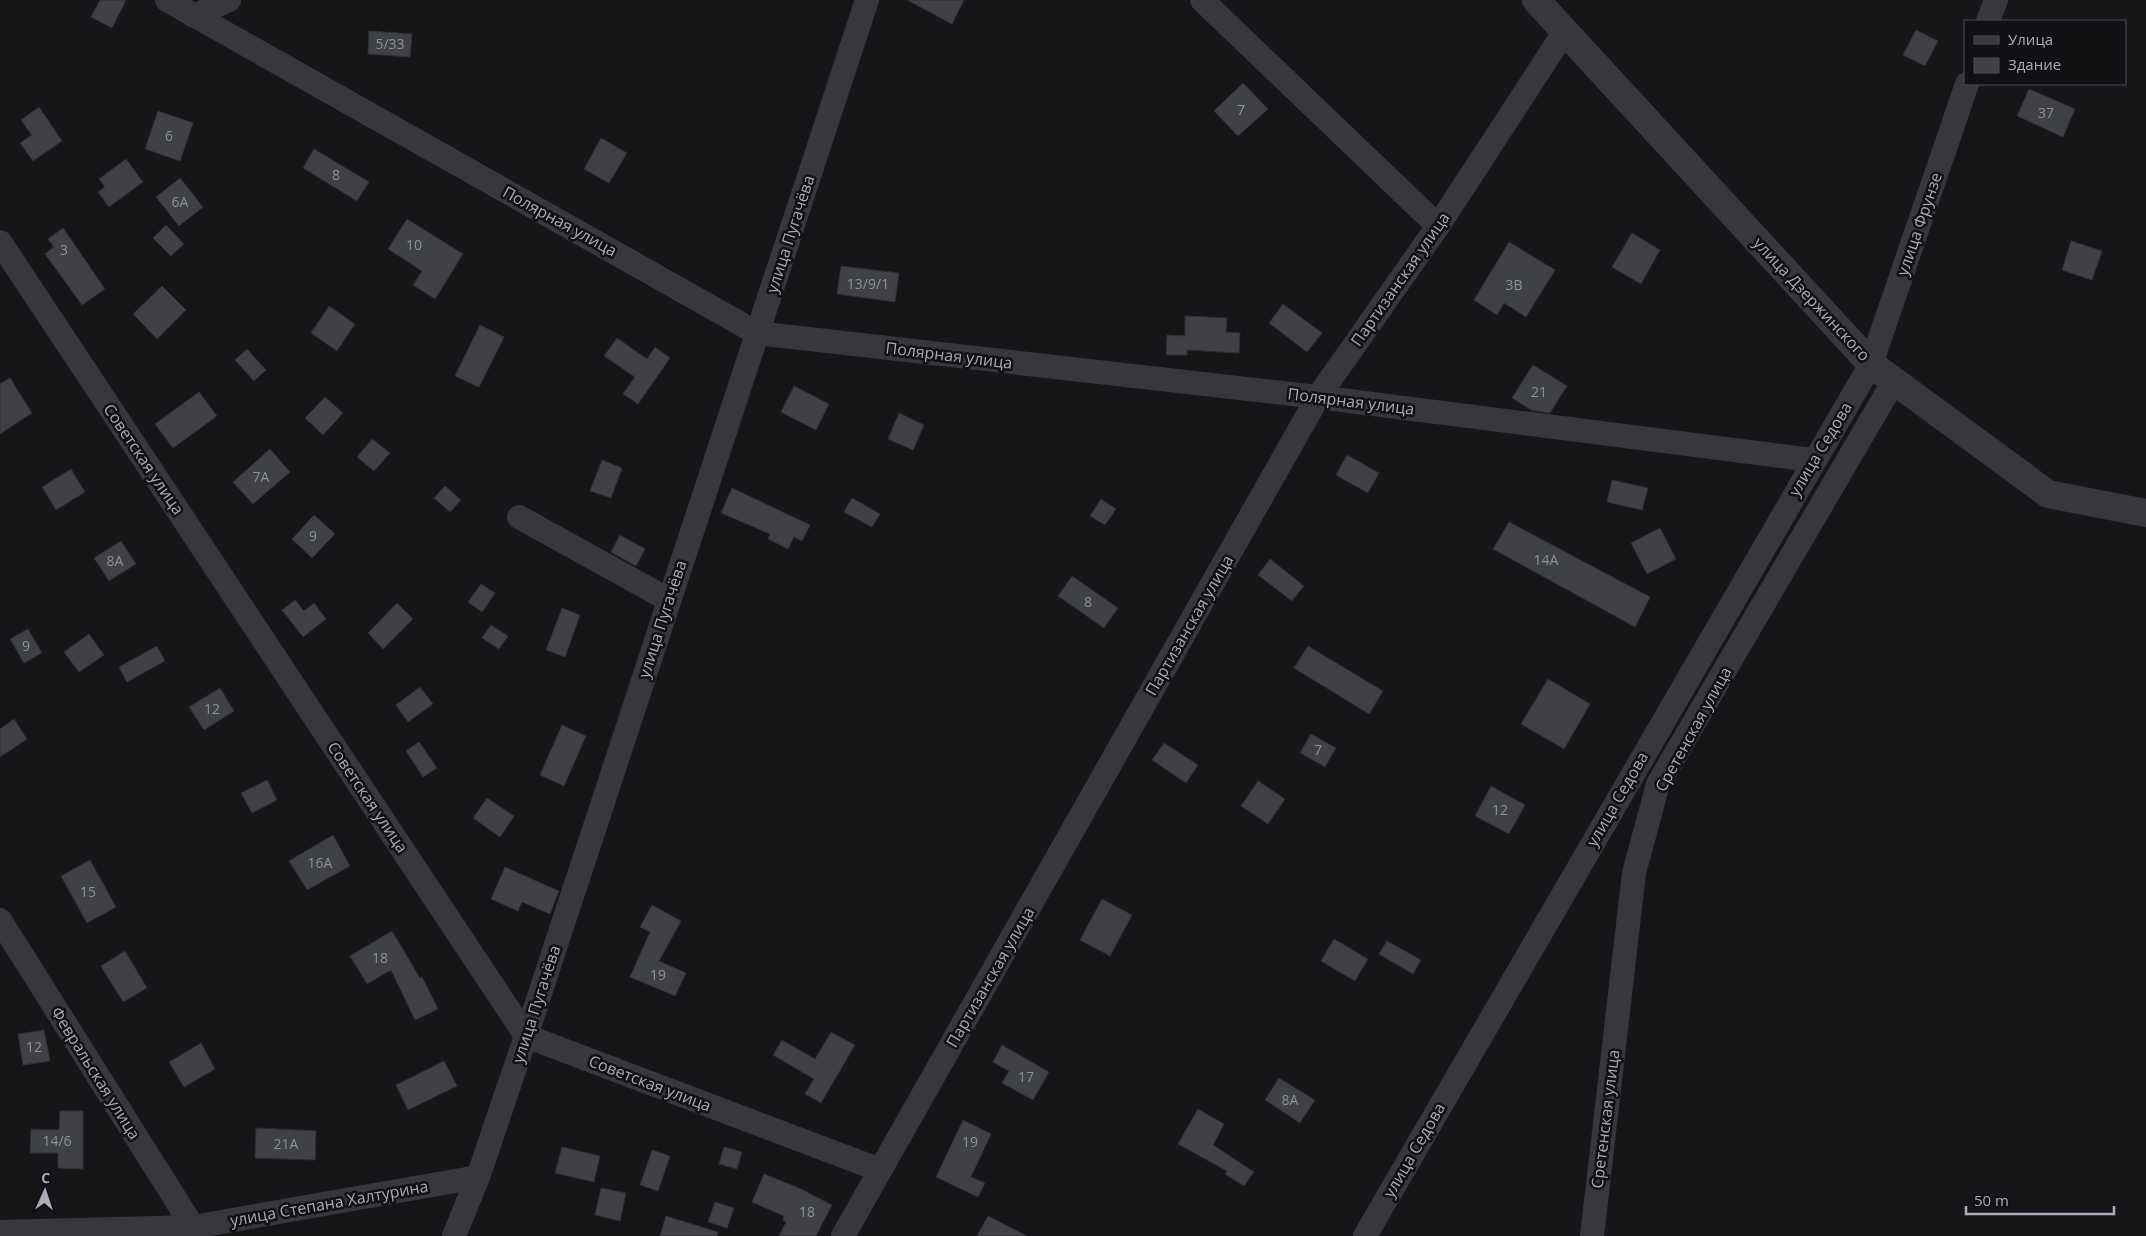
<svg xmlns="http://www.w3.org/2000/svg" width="2146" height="1236" font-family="'Open Sans',sans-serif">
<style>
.building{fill:#404145;stroke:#303034}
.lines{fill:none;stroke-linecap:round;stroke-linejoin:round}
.minor{stroke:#37383d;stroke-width:24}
.tertiary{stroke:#37383d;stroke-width:28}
.labels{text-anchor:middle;stroke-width:5;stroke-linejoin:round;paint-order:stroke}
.number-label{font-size:14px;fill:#8e929b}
.street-label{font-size:16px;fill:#a8adb8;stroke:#111113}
</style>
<rect width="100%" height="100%" fill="#161618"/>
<!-- building -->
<g class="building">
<path d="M100 0H126L112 28 91 17Z"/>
<path d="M907 0H964L952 24Z"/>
<path d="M1916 30 1938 41 1925 66 1903 55Z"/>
<path d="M369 31 412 34 410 57 368 54Z"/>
<path d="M1243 83 1268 109 1238 136 1214 111Z"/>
<path d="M2029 89 2075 109 2063 137 2017 116Z"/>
<path d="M39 107 62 141 33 161 20 143 32 135 21 120Z"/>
<path d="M158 111 193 123 180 161 145 149Z"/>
<path d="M601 138 627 153 609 183 584 169Z"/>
<path d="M314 149 369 182 357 201 303 168Z"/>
<path d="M126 159 143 182 109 207 98 192 105 187 99 179Z"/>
<path d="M180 178 203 207 179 226 156 197Z"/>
<path d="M407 219 463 254 435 299 413 285 422 271 388 249Z"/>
<path d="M166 225 184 244 171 256 153 238Z"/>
<path d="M63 228 105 289 82 305 45 254 54 247 48 239Z"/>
<path d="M1632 233 1660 250 1641 284 1612 267Z"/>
<path d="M2071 241 2102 251 2092 280 2062 270Z"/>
<path d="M1509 242 1555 270 1526 317 1504 303 1497 315 1474 300Z"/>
<path d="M841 266 899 273 895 302 837 294Z"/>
<path d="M162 286 186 310 157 339 133 314Z"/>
<path d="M1283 304 1322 333 1307 352 1269 323Z"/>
<path d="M329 306 355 324 337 351 311 333Z"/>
<path d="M1185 316 1227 318 1226 332 1240 333 1239 353 1187 350V355H1166L1167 335 1185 336Z"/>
<path d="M480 325 504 337 479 387 455 376Z"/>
<path d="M617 338 647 359 655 347 670 358 638 404 623 394 635 377 604 356Z"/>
<path d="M247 349 266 370 254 381 235 360Z"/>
<path d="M1533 365 1567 386 1550 413 1531 410 1512 398Z"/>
<path d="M10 378 32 413 0 434V384Z"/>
<path d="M794 386 829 404 816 430 781 412Z"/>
<path d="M199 392 217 416 173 448 155 424Z"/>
<path d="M325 397 343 413 323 435 305 418Z"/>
<path d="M899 413 924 425 913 450 888 439Z"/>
<path d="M372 439 390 453 374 471 357 457Z"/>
<path d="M270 449 290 472 253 504 233 482Z"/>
<path d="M1347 455 1379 473 1368 493 1336 475Z"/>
<path d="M602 460 622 468 611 498 590 491Z"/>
<path d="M71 469 85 492 56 510 42 487Z"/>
<path d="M1612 480 1648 488 1642 510 1607 502Z"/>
<path d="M445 486 461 500 450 512 434 498Z"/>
<path d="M732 488 810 525 802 541 794 537 788 549 768 539 770 534 721 513Z"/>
<path d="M852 498 880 514 872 527 844 512Z"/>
<path d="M1101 499 1116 509 1105 525 1090 516Z"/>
<path d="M314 515 335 534 312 558 292 539Z"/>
<path d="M1509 522 1650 597 1635 627 1493 549Z"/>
<path d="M1660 528 1676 559 1647 574 1631 543Z"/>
<path d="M620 535 645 549 636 566 611 552Z"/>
<path d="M121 541 136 564 109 581 94 558Z"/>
<path d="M1270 559 1304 586 1292 601 1258 575Z"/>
<path d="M1072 576 1118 608 1104 628 1058 596Z"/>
<path d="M481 584 495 593 482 612 468 602Z"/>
<path d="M295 600 304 611 314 603 326 619 303 637 282 610Z"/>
<path d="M397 603 413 619 383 649 368 633Z"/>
<path d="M562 608 580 615 565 657 546 650Z"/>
<path d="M491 625 508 636 499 649 482 638Z"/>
<path d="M28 629 42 653 24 663 10 639Z"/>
<path d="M89 634 104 655 79 672 64 652Z"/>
<path d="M157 646 165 661 127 682 119 667Z"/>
<path d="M1308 646 1383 691 1369 714 1294 668Z"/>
<path d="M1548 679 1590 704 1564 749 1521 724Z"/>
<path d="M420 687 433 704 408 722 396 705Z"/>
<path d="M220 688 234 711 204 730 189 707Z"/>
<path d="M14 719 27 739 0 757V729Z"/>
<path d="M562 725 586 736 564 786 540 775Z"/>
<path d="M1311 734 1336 748 1325 767 1300 753Z"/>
<path d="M419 742 437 768 423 777 406 751Z"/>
<path d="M1164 743 1198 765 1186 783 1152 760Z"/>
<path d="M267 780 277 800 252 813 241 793Z"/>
<path d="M1258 781 1285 799 1268 824 1241 806Z"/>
<path d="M1491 786 1525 805 1509 834 1475 816Z"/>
<path d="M487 798 514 816 500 837 473 818Z"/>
<path d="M333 835 350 866 307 890 289 861Z"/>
<path d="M90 860 116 907 87 923 61 876Z"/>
<path d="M505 867 559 891 550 914 522 902 518 911 491 899Z"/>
<path d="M1102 899 1132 915 1110 956 1080 940Z"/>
<path d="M652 905 681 921 659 961 686 973 675 996 630 977 650 932 640 927Z"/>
<path d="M392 931 420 978 422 977 438 1009 415 1020 391 970 367 984 350 956Z"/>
<path d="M1334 939 1368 959 1355 981 1321 961Z"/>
<path d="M1387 941 1421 960 1413 974 1379 954Z"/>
<path d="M125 951 147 988 123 1002 101 966Z"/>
<path d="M44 1030 50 1061 23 1065 18 1034Z"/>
<path d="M831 1032 855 1045 821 1103 805 1094 814 1079 773 1055 782 1040 815 1059Z"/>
<path d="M201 1043 215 1069 184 1087 169 1062Z"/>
<path d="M1002 1045 1049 1072 1033 1100 1002 1083 1009 1071 993 1062Z"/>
<path d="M444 1061 457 1086 408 1110 396 1085Z"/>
<path d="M1279 1078 1315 1100 1300 1123 1265 1100Z"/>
<path d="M1198 1109 1224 1124 1213 1145 1254 1172 1244 1186 1225 1174 1227 1171 1178 1144Z"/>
<path d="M60 1111H83V1169L58 1168V1153H30L31 1129 59 1130Z"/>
<path d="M963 1120 991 1134 971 1177 985 1183 978 1197 936 1177Z"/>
<path d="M256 1128 316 1131 315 1160 255 1158Z"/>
<path d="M562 1147 600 1156 594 1182 555 1173Z"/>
<path d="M724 1147 742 1152 737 1169 719 1164Z"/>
<path d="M652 1150 670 1156 658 1191 640 1185Z"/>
<path d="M764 1174 799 1188 832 1205 816 1236H779L786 1222 783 1220 784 1216 752 1202Z"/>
<path d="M601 1188 626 1193 620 1221 595 1215Z"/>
<path d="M715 1202 734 1208 727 1228 708 1222Z"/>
<path d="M666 1216 718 1232 717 1236H660Z"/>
<path d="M988 1216 1027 1236H977Z"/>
</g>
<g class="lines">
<!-- minor -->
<g class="minor">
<path d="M167 0 757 333 1318 397 1813 460"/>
<path d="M1202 0 1438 226"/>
<path d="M194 16 229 0"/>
<path d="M1988 21 1996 0"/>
<path d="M0 242 526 1036 880 1170"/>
<path d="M519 517 669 600"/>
<path d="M0 920 193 1227"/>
<path d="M0 1232 193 1227 478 1177"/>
<path d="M454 1236 478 1177 526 1036 867 0"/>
<path d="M843 1236 1318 397 1438 226 1565 31"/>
<path d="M1365 1236 1871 364 1967 84"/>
<path d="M1592 1236 1634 873 1658 784 1894 381"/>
</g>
<!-- tertiary -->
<path class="tertiary" d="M1536 0 1871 364 2048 494 2146 513"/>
</g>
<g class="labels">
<!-- number labels -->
<g class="number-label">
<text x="390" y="49">5/33</text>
<text x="1241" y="115">7</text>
<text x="2046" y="118">37</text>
<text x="169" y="141">6</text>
<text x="336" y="180">8</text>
<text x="180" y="207">6А</text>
<text x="414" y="250">10</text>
<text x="64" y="255">3</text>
<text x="868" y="289">13/9/1</text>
<text x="1514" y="290">3В</text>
<text x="1539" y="397">21</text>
<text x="261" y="482">7А</text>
<text x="313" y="541">9</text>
<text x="1546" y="565">14А</text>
<text x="115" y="566">8А</text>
<text x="1088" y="607">8</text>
<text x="26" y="651">9</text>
<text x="212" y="714">12</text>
<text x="1318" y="755">7</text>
<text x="1500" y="815">12</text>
<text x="320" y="868">16А</text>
<text x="88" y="897">15</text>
<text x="380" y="963">18</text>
<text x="658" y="980">19</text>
<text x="34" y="1052">12</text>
<text x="1026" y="1082">17</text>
<text x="1290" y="1105">8А</text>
<text x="57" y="1146">14/6</text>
<text x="970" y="1147">19</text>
<text x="286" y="1149">21А</text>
<text x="807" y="1217">18</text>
</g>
<!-- street labels -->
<g class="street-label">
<text transform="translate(560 221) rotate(29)" y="6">Полярная улица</text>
<text transform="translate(1919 224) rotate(-71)" y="6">улица Фрунзе</text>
<text transform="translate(790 234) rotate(-72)" y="6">улица Пугачёва</text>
<text transform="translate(1400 279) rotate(-55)" y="6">Партизанская улица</text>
<text transform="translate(1812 299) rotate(47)" y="6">улица Дзержинского</text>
<text transform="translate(949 355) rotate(7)" y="6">Полярная улица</text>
<text transform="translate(1351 401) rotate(7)" y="6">Полярная улица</text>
<text transform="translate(1820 449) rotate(-59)" y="6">улица Седова</text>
<text transform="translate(144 459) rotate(56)" y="6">Советская улица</text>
<text transform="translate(662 619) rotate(-72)" y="6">улица Пугачёва</text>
<text transform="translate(1189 625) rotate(-60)" y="6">Партизанская улица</text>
<text transform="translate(1693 729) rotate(-61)" y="6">Сретенская улица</text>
<text transform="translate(368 797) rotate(56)" y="6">Советская улица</text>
<text transform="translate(1617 799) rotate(-60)" y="6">улица Седова</text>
<text transform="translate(990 977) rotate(-60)" y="6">Партизанская улица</text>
<text transform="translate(536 1004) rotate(-72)" y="6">улица Пугачёва</text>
<text transform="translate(96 1073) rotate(58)" y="6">Февральская улица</text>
<text transform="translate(650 1083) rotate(21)" y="6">Советская улица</text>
<text transform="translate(1605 1119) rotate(-83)" y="6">Сретенская улица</text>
<text transform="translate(1414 1150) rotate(-60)" y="6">улица Седова</text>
<text transform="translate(329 1203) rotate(-10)" y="6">улица Степана Халтурина</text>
</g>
</g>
<!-- legend -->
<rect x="1964" y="20" width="162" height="65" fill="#111113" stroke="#4d4f55"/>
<rect x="1974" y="36" width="25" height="8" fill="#37383d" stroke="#4d4f55"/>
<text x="2008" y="45" font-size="15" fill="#a8adb8">Улица</text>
<rect x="1974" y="58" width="25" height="15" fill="#404145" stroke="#4d4f55"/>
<text x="2008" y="70" font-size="15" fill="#a8adb8">Здание</text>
<!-- north arrow -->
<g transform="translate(45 1191) rotate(3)" stroke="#111113" stroke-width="4" paint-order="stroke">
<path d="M0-4L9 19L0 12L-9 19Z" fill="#a8adb8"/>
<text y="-8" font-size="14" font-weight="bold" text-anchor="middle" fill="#a8adb8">С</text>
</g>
<!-- scale -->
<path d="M1966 1206v8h148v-8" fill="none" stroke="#a8adb8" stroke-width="2.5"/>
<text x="1974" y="1206" font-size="15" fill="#a8adb8" stroke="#111113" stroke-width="4" paint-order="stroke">50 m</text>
</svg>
